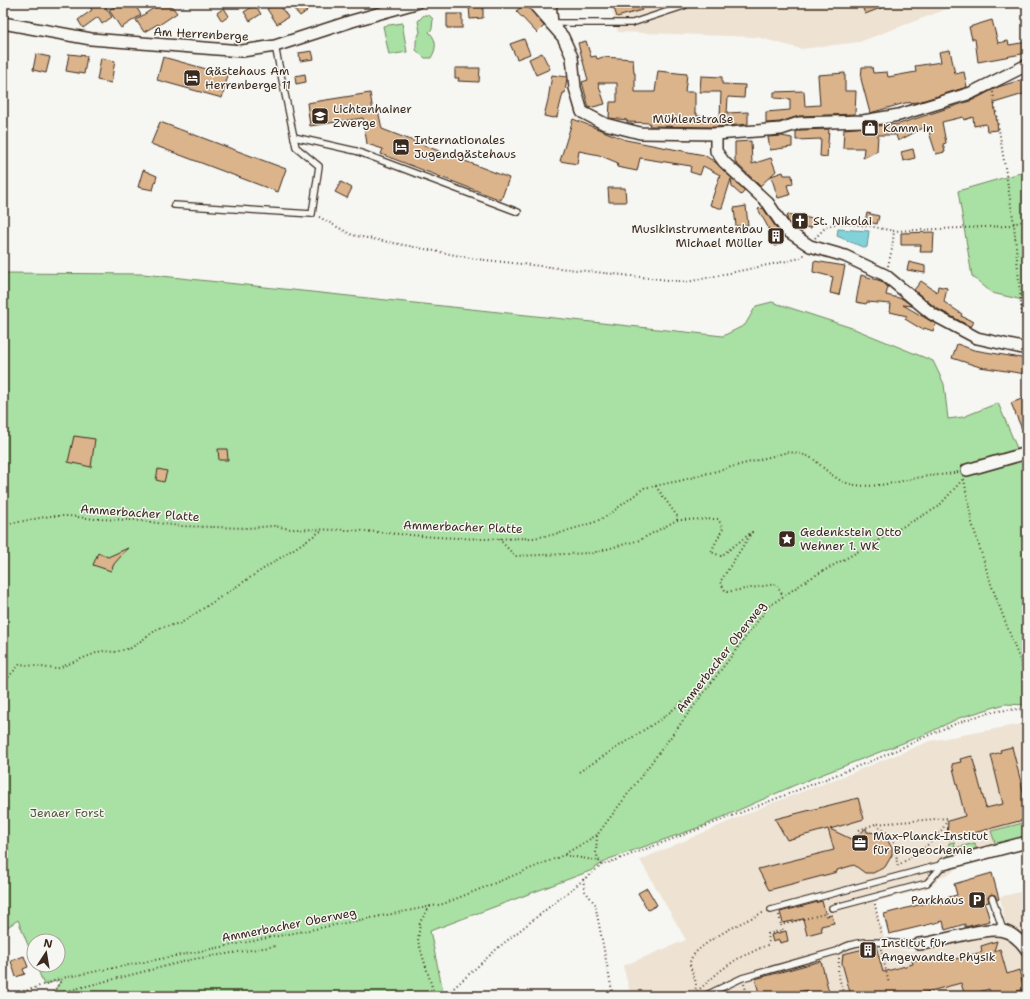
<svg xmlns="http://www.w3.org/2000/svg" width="1030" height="999" font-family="'Shantell Sans',sans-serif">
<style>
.built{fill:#eee2d3}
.green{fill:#a9e0a3;stroke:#728560}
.water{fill:#81d2d9;stroke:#658f8e}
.building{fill:#dbb48c;stroke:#3b2a1e}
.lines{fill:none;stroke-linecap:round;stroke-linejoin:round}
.service-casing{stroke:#3b2a1e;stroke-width:8}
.minor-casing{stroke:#3b2a1e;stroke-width:14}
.path{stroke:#3b2a1e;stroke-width:2;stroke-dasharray:1 3;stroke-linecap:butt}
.service{stroke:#f6f6f2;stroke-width:5.5}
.minor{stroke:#f6f6f2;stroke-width:11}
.labels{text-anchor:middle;stroke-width:3;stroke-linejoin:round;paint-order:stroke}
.street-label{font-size:12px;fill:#3b2a1e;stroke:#f6f6f2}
.poi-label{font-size:12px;fill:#3b2a1e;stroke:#f6f6f2;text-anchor:start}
.park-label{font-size:12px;fill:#56583f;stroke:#f6f6f2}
</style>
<rect width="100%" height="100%" fill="#f6f6f2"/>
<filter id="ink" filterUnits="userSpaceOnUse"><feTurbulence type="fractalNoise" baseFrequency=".025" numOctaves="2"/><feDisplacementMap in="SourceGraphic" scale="8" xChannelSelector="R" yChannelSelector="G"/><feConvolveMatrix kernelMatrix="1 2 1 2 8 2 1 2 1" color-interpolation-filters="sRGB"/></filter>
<g filter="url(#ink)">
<!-- built -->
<g class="built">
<path d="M610 3H963L859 42 801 49 757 37 618 32Z"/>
<path d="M1027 723V847L960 864 950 874 939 877 936 882 925 889 874 902 888 949 911 951 986 933 998 935 1010 940 1027 962V993L1019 996H631L623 966 686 940 640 860 767 805 854 772 930 741Z"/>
<path d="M1027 890V943L1006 927 1000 897Z"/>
</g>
<!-- green -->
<g class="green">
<path d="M424 15H429L433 19 432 29 429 32C437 40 437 48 431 58H425L416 50V41L420 32 418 21Z"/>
<path d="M402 23 407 52 389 55 383 26Z"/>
<path d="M1027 171V301L992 293 972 276 958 191Z"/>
<path d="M3 273 143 274 723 336 745 325 756 306 772 302 852 328 933 361 944 384 948 419 963 417 998 403 1019 453 1027 458V705L1005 704 959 718 926 734 795 785 703 826 609 859 590 871 430 931 444 996H51L62 979 44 985 36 965H58V941H34V960L18 920 3 930Z"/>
<path d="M1027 822V838L996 846 991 831Z"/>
<path d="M954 842 955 848 975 843 977 851 948 859 949 843Z"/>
</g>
<!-- water -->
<path class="water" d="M838 229 869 231 867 247 865 248 837 236Z"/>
<!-- building -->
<g class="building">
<path d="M95 3H103L112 17 102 24 98 17 83 28 78 20 92 10 90 7Z"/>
<path d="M121 3H134L141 15 121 28 109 10Z"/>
<path d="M161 3H169L177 13 159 25 158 24 144 32 136 20Z"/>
<path d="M275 3H278L288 17 277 24 267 9Z"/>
<path d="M300 3 307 11 300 16 293 8Z"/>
<path d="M632 3H640L642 10 617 17 614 8Z"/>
<path d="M861 3H891V4L865 14Z"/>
<path d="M526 4 544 26 537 33 516 11Z"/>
<path d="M255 5 261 14 250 21 244 12Z"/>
<path d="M469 6H483V18L470 19Z"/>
<path d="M224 8 229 16 222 21 217 13Z"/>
<rect x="447" y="14" width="15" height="14"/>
<path d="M992 20 998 43 1008 41 1009 45 1027 42V53L978 62 975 39H972L969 27Z"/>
<path d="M524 39 530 54 517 59 510 44Z"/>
<path d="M586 41 591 57 596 56 597 59 603 57 633 59 634 73H635V92H655L658 71 687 74 685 92H695V113H697V116L720 117 721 92H700L701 76 722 77V84L745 85 744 98 728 97 727 113 748 112V124L716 127 649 126 650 123 627 122V120L609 118 610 102H617V83H598L605 104 589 108 582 82 588 80 578 43Z"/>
<path d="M950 50 955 74 964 72 967 87 918 102 905 103 870 113 861 79 862 67H872L873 73 887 72 888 77 916 72 915 66 941 62 939 52Z"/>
<path d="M312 51 314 59 300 61 299 53Z"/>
<path d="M542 53 550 69 536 75 529 59Z"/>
<path d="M36 54 50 57 46 73 33 70Z"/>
<path d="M69 54 87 56 84 74 66 71Z"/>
<path d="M163 57 228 75 222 98 157 80Z"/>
<path d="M101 58 115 61 111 83 97 80Z"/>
<path d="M455 68H480L479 82 458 81 459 78H455Z"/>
<path d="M845 73V91H856L855 114 799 116 780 122 766 123V112L790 110V99L774 98V92L804 91 805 106 820 105 818 75Z"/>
<path d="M305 74 306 82 296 84 295 76Z"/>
<path d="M552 75 567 77 565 93H563L557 117 553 118 544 116 548 100Z"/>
<path d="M1027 78V93L994 103 998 130 987 131 986 124 974 126 973 117 964 120 963 117 942 122 946 143 943 144 945 152 936 154 927 126 898 141 896 135H878L877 151 863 158 864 148H843L844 129 899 124 973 100 998 87Z"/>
<path d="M370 93 373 111 378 110 382 129 509 178 501 200 381 154 383 149 367 144 363 118 310 126 307 103Z"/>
<path d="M573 119 626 140 704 155 715 162 745 191 741 195 732 187 731 179 722 208H719L710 205 720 175 703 166 700 175 690 172 691 166 640 158 637 171 617 167 618 163 599 155 579 151 577 164 560 161Z"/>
<path d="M160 122 286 169 278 192 151 144Z"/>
<path d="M829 129 827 157 820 156 821 139 796 140V132L800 130Z"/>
<path d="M782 136 792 138V147L770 150 768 137Z"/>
<path d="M751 141 752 164 771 158 776 171 760 186 735 162V142Z"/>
<path d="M913 149 915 158 903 161 901 152Z"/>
<path d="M143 170 157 176 153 190 138 187Z"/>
<path d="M783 172 784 175H792L793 184 787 185 790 195 778 198 771 176Z"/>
<path d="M341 182 352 188 347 198 335 192Z"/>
<path d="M608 188H625L626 202H609Z"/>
<path d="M746 206 748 225 736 226 734 208Z"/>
<path d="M763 208 777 229 782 243 775 246 769 229 758 209Z"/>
<path d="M867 213 879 216 877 224 865 221Z"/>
<path d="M788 214 813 219 811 228 790 224 787 219Z"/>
<path d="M934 232 933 252H920L921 245H901V233Z"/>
<path d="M814 261 845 266 839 295 830 293 833 277 813 272Z"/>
<path d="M909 262 925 266V273L907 270Z"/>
<path d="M861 275 881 281 888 287 886 295 903 299 912 306 903 305 936 324 933 331 924 328 923 330 905 319 907 316 890 312 891 304 867 302 866 304 856 302Z"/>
<path d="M921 281 937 292 938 286 947 288 944 302 962 314 961 316 974 322 971 327 936 308 914 290Z"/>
<path d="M957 344 974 350 1027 359 1026 374 980 367 952 358Z"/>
<path d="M1027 397V441L1011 403Z"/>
<path d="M74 436 95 439 91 467 68 462Z"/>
<path d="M218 449H227L228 460H219Z"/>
<path d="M158 469 167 471 164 482 156 480Z"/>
<path d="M128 548 114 564 111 571 93 565 98 553 108 557Z"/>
<path d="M1012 747 1025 798H1027V819L947 840 948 821 965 816 952 764 961 762 960 759 972 756 986 808 1003 804 991 755 1001 752 1000 750Z"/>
<path d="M858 798 864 819 830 829 853 840 866 828 867 832 879 833 885 836 892 848V855L885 867 873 873H865L854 865 837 870V872L769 890 758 869 834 850 828 829 787 840 775 819Z"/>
<path d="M992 873 999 899 997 900 995 895 991 894 988 897 989 902 985 903 990 921 965 927V924L945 930 943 921 889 934 884 914 957 895 954 884Z"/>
<path d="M647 888 657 905 648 910 638 893Z"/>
<path d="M822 901 826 916 832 915 834 923 821 926 822 931 807 935 803 919 783 923 780 912Z"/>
<path d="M786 931 788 941 780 943 779 940 773 942 771 935Z"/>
<path d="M997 941 994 951 1000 949 1007 974 1019 970 1024 989 1003 996H991L989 989 965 996 961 983 911 996H851L842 963 843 954 876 946 883 972 913 964 912 961 923 958 924 961 947 955 948 961 982 952 981 946Z"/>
<path d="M24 956 28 967 23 969 25 974 16 977 11 961Z"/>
<path d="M821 961 830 996H808L807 990 785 996H760L755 979Z"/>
</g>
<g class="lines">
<defs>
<g id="service">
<path d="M552 23H632L684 6"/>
<path d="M294 137 356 151 518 212"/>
<path d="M174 205 312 214 319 166 296 147 275 46"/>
<path d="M992 898 1003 930"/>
<path d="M832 908 927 883 944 864"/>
<path d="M771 910 944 864"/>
<path d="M704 996 742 978 837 951C859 936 888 944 913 944"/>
</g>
<g id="minor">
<path d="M533 3 563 37 572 57 575 88 582 112 605 124 640 133 716 134 781 129 799 123 863 121 899 115 971 93 1027 65"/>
<path d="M550 3 552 23"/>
<path d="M3 23 91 39 242 51 275 46 352 21 416 3"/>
<path d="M716 134V151L724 162 768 203 786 230 810 246 845 256 885 275 932 314 977 338 1027 349"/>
<path d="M967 470 1027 453"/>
<path d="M944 864 1027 842"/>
<path d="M919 944 928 943C941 940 954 937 967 934 994 928 1010 925 1027 950"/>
</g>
</defs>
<!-- service casing -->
<use href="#service" class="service-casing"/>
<!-- minor casing -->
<use href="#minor" class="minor-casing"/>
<!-- path -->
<g class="path">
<path d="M993 92 1014 224 1024 339"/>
<path d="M319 217 352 235 476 259 687 282 801 258 805 253"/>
<path d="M815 238 826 227 838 223 869 226 894 231 1006 226 1027 220"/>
<path d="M888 266 892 249 894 231"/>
<path d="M964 479 972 523 991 584 1027 679"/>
<path d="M677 520 718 519 723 528 711 552 721 556 752 532 720 582 726 592 776 584 783 596"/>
<path d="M3 525 50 516H69L95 519 134 520 180 526 247 528 274 526 291 529 352 530 435 537 483 539 533 538 557 534 595 522 607 516 644 488 679 481 788 452C818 455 814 463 835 477 859 494 895 482 921 477 934 475 946 475 958 472"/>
<path d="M499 539 515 556 592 553 640 540 677 520V516L655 485"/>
<path d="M3 683 20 664 56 669 101 651 115 652 131 648 159 628 181 623 321 531"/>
<path d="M579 772 664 717 681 703 702 693"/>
<path d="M876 825C896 838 896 843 897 867"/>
<path d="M859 830 875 824 948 818C940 840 916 854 897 866"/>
<path d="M565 854 597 835"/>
<path d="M599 861 602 865C694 832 785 795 876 759 918 742 982 704 1027 710"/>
<path d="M583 879 585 891 595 904 613 996"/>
<path d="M875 904 881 935"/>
<path d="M430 906 420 922 418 941 433 990 432 996"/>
<path d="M779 915 781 925"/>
<path d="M881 949 889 984"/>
<path d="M839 958 838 973 844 996"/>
<path d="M744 984 748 996"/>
<path d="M932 991 933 996"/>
<path d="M891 993 892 996"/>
<path d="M694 994 720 971 737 959 767 945 769 941 768 934 783 930 781 925 828 913"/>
<path d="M51 995 194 959 276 946"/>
<path d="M360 995V996"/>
<path d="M12 996 62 978 443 904 564 855 599 861 596 853 597 835 769 606 809 579 938 507 964 478"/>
<path d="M51 996 62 979"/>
<path d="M445 996 499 947 602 865"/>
<path d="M692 996C701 983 692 977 690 964 688 947 750 918 765 912"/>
</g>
<!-- service -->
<use href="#service" class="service"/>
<!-- minor -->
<use href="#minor" class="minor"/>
</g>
</g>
<!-- icons -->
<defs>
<symbol id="hotel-square" viewBox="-11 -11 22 22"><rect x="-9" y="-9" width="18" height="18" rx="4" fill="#3b2a1e" stroke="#f6f6f2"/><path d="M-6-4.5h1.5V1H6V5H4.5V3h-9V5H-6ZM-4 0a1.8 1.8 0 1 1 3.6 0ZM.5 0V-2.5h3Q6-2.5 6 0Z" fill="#fff"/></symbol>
<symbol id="school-square" viewBox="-11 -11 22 22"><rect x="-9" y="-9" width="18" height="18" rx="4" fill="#3b2a1e" stroke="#f6f6f2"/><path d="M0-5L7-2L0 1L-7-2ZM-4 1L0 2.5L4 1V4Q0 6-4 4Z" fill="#fff"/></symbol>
<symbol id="shop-square" viewBox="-11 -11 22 22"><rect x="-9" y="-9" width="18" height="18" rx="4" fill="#3b2a1e" stroke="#f6f6f2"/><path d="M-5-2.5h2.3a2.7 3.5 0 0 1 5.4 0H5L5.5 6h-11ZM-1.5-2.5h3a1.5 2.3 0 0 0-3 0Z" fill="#fff"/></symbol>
<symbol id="church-square" viewBox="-11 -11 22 22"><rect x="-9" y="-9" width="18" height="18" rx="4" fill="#3b2a1e" stroke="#f6f6f2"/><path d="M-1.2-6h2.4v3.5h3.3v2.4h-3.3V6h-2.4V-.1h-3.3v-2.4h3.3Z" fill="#fff"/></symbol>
<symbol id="building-square" viewBox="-11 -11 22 22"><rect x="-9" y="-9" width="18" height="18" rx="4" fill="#3b2a1e" stroke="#f6f6f2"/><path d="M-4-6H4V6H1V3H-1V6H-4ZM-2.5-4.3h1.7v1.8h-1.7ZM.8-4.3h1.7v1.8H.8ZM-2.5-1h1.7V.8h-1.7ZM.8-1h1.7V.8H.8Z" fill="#fff"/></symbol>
<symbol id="sight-square" viewBox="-11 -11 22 22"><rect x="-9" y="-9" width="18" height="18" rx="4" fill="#3b2a1e" stroke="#f6f6f2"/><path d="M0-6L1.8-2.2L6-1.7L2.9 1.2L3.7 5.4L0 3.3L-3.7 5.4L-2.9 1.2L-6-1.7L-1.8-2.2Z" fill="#fff"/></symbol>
<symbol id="office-square" viewBox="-11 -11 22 22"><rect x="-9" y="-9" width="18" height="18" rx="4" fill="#3b2a1e" stroke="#f6f6f2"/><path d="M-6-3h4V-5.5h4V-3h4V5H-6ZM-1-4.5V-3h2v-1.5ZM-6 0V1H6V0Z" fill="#fff"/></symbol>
<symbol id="parking-square" viewBox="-11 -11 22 22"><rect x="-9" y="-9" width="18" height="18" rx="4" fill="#3b2a1e" stroke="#f6f6f2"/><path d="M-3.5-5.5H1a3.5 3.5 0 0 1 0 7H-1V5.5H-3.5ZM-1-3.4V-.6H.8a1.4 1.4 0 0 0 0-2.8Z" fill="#fff"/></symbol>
</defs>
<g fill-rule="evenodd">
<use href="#hotel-square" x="182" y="68" width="20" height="20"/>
<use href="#school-square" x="310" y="106" width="20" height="20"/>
<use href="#shop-square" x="860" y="118" width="20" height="20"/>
<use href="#hotel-square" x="391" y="137" width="20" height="20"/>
<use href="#church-square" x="790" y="211" width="20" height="20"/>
<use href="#building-square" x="766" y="226" width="20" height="20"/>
<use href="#sight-square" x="777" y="529" width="20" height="20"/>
<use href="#office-square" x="850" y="833" width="20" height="20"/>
<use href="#parking-square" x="967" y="890" width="20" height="20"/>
<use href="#building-square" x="858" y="940" width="20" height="20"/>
</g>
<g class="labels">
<!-- street labels -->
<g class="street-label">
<text transform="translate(201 34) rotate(3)" y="4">Am Herrenberge</text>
<text x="693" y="123">Mühlenstraße</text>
<text transform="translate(140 513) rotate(4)" y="4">Ammerbacher Platte</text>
<text transform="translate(463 527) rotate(2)" y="4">Ammerbacher Platte</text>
<text transform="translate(721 657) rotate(-52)" y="4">Ammerbacher Oberweg</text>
<text transform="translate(289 925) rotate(-11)" y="4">Ammerbacher Oberweg</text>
</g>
<!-- poi labels -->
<g class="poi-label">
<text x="205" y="75">Gästehaus Am<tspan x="205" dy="14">Herrenberge 11</tspan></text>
<text x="333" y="113">Lichtenhainer<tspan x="333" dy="14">Zwerge</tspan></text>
<text x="883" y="132">Kamm in</text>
<text x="414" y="144">Internationales<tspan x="414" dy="14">Jugendgästehaus</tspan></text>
<text x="813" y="225">St. Nikolai</text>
<text x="763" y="233" text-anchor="end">Musikinstrumentenbau<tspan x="763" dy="14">Michael Müller</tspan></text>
<text x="800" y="536">Gedenkstein Otto<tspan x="800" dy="14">Wehner 1. WK</tspan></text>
<text x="873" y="840">Max-Planck-Institut<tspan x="873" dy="14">für Biogeochemie</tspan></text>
<text x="964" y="904" text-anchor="end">Parkhaus</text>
<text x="881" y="947">Institut für<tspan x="881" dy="14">Angewandte Physik</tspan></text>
</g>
<!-- park labels -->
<g class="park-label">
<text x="67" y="817">Jenaer Forst</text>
</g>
</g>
<!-- margin -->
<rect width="1030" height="999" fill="none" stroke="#f6f6f2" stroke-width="16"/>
<rect x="8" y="8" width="1014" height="983" fill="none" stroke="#3b2a1e" stroke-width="1.5" filter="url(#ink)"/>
<!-- north arrow -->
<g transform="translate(46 953) rotate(12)"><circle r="19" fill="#f6f6f2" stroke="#aba49d"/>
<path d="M0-3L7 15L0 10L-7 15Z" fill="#3b2a1e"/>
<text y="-6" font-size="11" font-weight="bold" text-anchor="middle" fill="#3b2a1e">N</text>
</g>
</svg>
